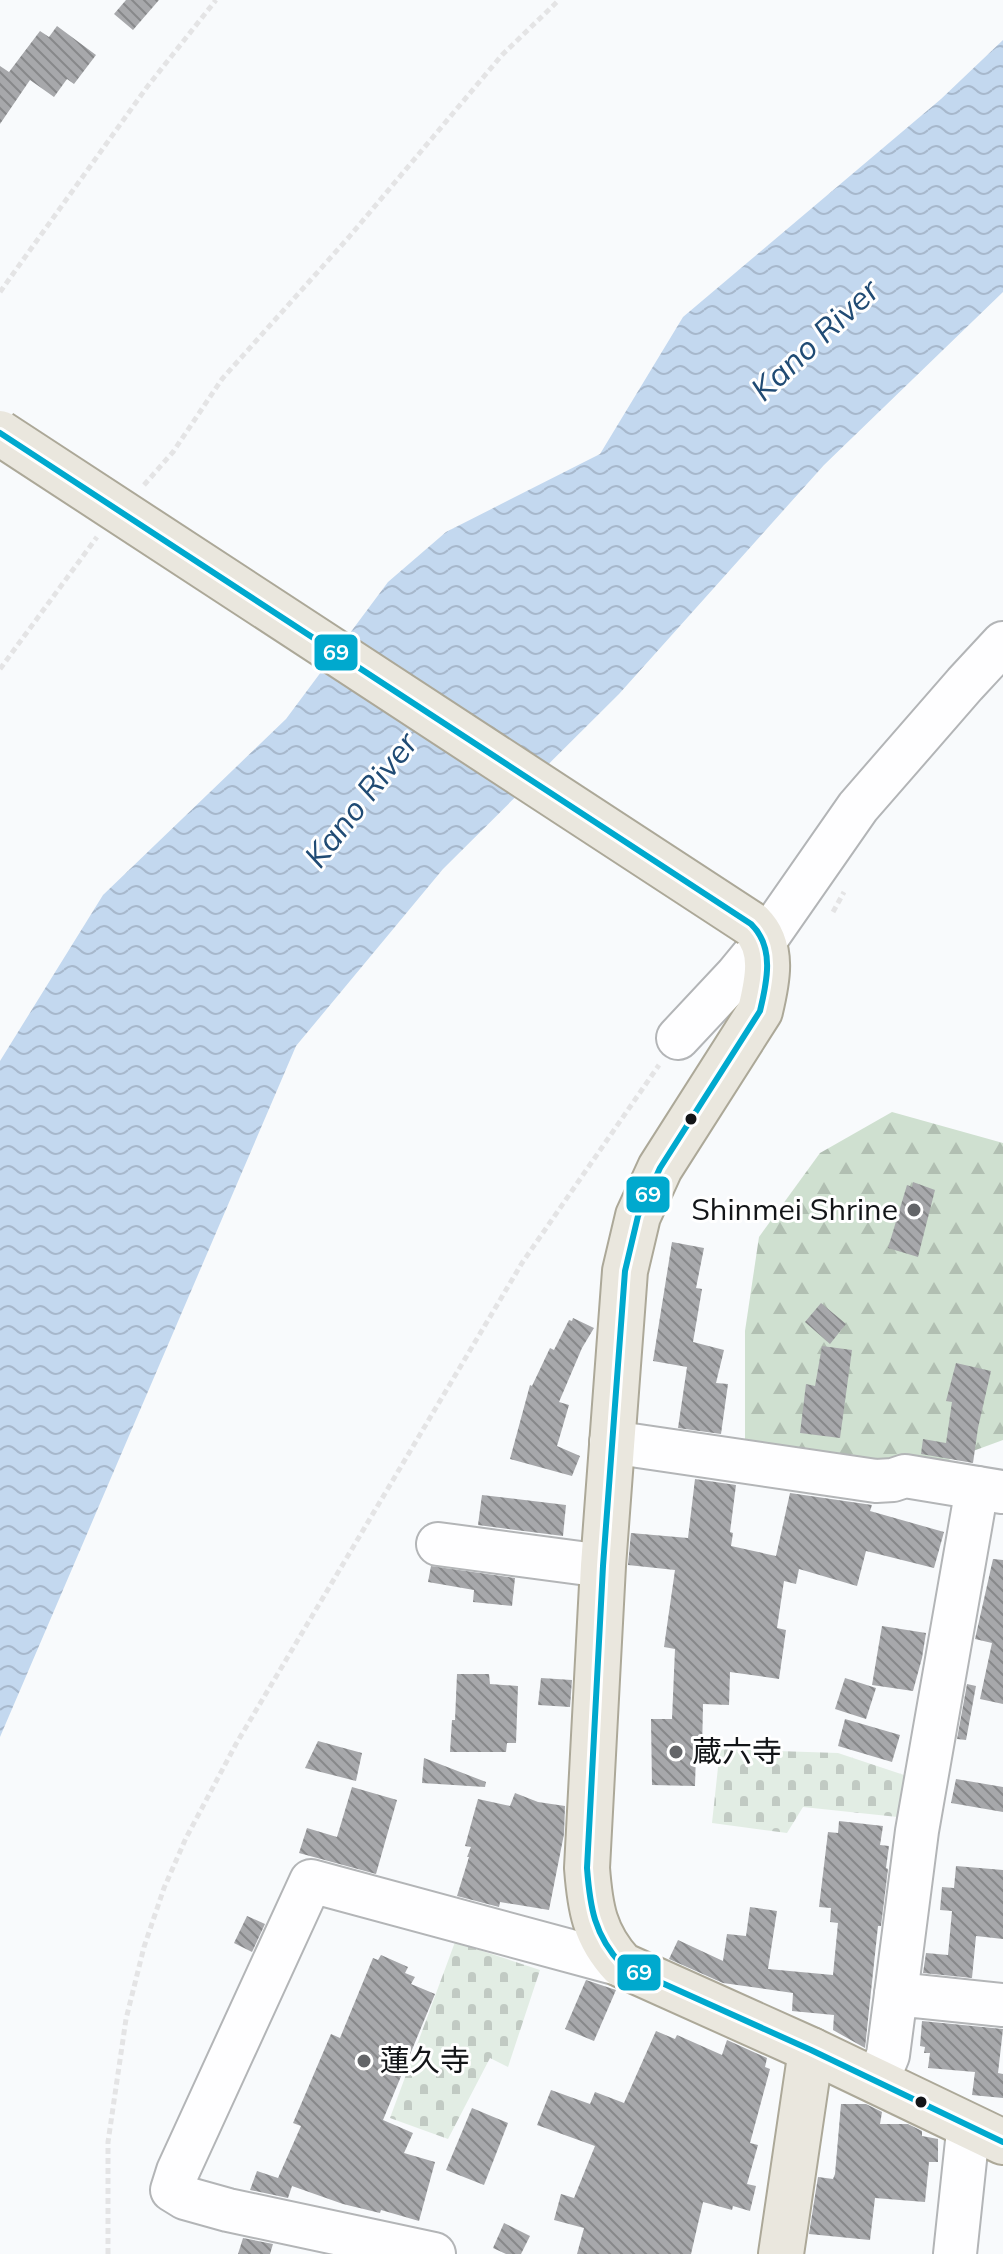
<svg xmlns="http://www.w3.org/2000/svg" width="1003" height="2254" font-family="Mulish,'Noto Sans JP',sans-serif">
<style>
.forest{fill:url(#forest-firs)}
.cemetery{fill:url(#cemetery-stones)}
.water{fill:url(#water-waves)}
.building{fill:url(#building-back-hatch)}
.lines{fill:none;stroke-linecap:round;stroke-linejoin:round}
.minor-casing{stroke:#b3b5b7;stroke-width:46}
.major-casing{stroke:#aca898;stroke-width:48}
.path{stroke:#e4e4e5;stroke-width:5;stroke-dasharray:6 4;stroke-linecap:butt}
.minor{stroke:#fefeff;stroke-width:42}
.major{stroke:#eae7de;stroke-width:44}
.major-bridge-casing{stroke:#aca898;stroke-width:48;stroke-linecap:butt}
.major-bridge{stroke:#eae7de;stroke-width:44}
.bus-1-casing{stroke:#fff;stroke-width:12}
.bus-1{stroke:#00a9ce;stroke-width:6}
.bus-dot{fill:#131518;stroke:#fff;stroke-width:3}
.poi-dot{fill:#636568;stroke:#fff;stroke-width:3}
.labels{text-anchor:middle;stroke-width:6;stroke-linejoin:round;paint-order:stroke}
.poi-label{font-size:30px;fill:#131518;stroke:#fff;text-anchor:start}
.water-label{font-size:32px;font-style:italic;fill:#204b74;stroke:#fff}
.line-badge{stroke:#fff;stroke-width:3}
.badge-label{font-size:22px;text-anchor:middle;font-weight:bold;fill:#fff}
</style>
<defs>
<pattern id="forest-firs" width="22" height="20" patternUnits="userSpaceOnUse" patternTransform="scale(2)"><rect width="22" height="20" fill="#cfe0d0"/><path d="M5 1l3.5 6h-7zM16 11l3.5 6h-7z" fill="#b1bfb2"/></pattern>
<pattern id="cemetery-stones" width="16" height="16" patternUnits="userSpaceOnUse" patternTransform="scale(2)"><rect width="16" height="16" fill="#e2ede4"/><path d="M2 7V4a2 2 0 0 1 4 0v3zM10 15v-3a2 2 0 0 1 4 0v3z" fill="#c1cac3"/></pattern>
<pattern id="water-waves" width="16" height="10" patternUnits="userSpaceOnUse" patternTransform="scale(2)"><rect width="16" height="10" fill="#c3d8ef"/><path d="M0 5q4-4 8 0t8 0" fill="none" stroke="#a7b8cc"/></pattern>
<pattern id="building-back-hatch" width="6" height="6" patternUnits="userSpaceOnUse" patternTransform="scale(2)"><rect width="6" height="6" fill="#a7a8ab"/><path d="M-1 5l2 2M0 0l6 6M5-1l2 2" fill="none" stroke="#87888a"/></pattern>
</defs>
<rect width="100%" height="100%" fill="#f8fafc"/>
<!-- forest -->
<path class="forest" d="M892 1112 1003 1143V1440L905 1476 745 1448V1331L759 1237 820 1153Z"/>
<!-- cemetery -->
<g class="cemetery">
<path d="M720 1749 838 1753 913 1778 907 1818 803 1807 787 1833 712 1823Z"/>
<path d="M455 1942 540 1970 508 2067 490 2058 448 2139 390 2118Z"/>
</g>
<!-- water -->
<path class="water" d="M1003 40V292L824 465 619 694 443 869 296 1046 0 1737V1061L103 895 286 719 388 582 446 532 600 454 683 317 941 99Z"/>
<!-- building -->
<g class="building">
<path d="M126 0H159L133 30 114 14Z"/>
<path d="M57 26 96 55 74 84 67 79 54 97 30 80 0 124V66L9 72 40 31 49 37Z"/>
<path d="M913 1182 935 1190 918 1257 888 1248 907 1185 912 1187Z"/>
<path d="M672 1242 704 1248 696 1288 702 1289 693 1342 724 1350 716 1383 728 1384 721 1434 678 1428 687 1367 653 1361Z"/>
<path d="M821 1303 846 1324 830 1344 805 1322Z"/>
<path d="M573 1318 594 1328 582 1348 559 1402 569 1405 557 1446 580 1456 572 1476 510 1459 530 1385 532 1386 550 1348 554 1350 569 1320 572 1321Z"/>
<path d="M822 1346 852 1350 840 1438 800 1433 806 1384 815 1386Z"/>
<path d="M956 1363 991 1371 978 1428 973 1463 921 1454 923 1439 946 1443 952 1402 946 1401Z"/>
<path d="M695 1479 736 1485 730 1532 733 1533 731 1546 776 1556 790 1493 872 1505 870 1511 944 1532 934 1568 866 1551 857 1586 799 1569 796 1584 784 1581 777 1628 786 1630 779 1679 730 1672 729 1705 703 1704 702 1753H696L695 1786 652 1785 651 1719H672L675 1649 664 1647 675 1570 628 1565 631 1533 688 1538Z"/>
<path d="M482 1495 566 1505 563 1536 478 1525Z"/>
<path d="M993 1559 1003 1560V1704L980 1699 992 1643 975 1639Z"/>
<path d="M431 1566 515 1578 512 1606 473 1602 474 1590 428 1582Z"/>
<path d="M882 1626 926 1633 922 1658 913 1691 872 1685Z"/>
<path d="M457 1674H489L490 1684 518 1686 516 1743H507L506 1752H450L452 1720H455Z"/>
<path d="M541 1678 572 1680 570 1707 538 1705Z"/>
<path d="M845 1678 876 1688 866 1719 835 1709Z"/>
<path d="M967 1684 976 1686 966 1740 957 1739Z"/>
<path d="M845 1719 900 1735 892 1762 838 1746Z"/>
<path d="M318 1741 362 1753 356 1781 305 1768Z"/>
<path d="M424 1758 486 1782 485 1787 422 1783Z"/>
<path d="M956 1779 1003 1787V1812L951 1803Z"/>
<path d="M352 1787 397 1800 376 1874 299 1853 307 1828 337 1837Z"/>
<path d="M515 1793 538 1802 565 1806 564 1834 549 1910 500 1902 499 1907 457 1896 469 1857H467L471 1847 465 1846 478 1799 510 1806Z"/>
<path d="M839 1821 883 1826 880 1845 889 1846 886 1868 888 1869 881 1926H878L865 2048 833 2030 834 2015 792 2011 793 1993 723 1983 669 1959 678 1940 723 1961 727 1934 746 1936 750 1907 777 1911 768 1969 833 1975 838 1923 830 1922 831 1908 819 1907 828 1832 838 1833Z"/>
<path d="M956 1866 1003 1870V1939L976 1936 972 1978 923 1973 926 1953 948 1955 952 1911 940 1910 942 1887 954 1888Z"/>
<path d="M247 1916 265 1924 252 1952 234 1943Z"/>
<path d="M381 1955 408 1967 405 1973 415 1977 411 1984 435 1994 383 2120 413 2133 404 2153 435 2162 419 2221 381 2210 380 2213 343 2204 292 2186 288 2198 250 2190 257 2171 278 2178 301 2126 293 2123 331 2034 340 2038 373 1958 378 1960Z"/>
<path d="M586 1980 616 1990 594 2041 565 2029Z"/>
<path d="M922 2021 1003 2029 998 2073 1003 2074V2098L972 2095 975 2072 928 2068 930 2053H924L925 2047 920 2046Z"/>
<path d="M656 2031 675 2039 677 2035 722 2055 727 2040 767 2058 765 2067 770 2069 750 2143 758 2145 747 2184 756 2186 750 2211 733 2206 732 2210 703 2202 691 2254H577L584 2228 554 2220 561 2194 574 2198 595 2146 537 2125 551 2090 590 2104 595 2092 624 2103Z"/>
<path d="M841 2104H866L882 2112 880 2124H908L922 2131V2136L938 2139V2162H929L925 2202 875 2198 870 2240 809 2234 818 2177 833 2179 835 2174Z"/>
<path d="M472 2108 508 2123 484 2185 446 2170Z"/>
<path d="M504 2223 530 2236 521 2254H506L493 2248Z"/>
<path d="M243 2238 273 2244 270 2254H238Z"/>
</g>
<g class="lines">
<defs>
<g id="minor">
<path d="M678 1038 736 976 764 942 858 807 965 684 1003 643"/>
<path d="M611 1442 876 1481 893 1480 905 1476 1002 1492"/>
<path d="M438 1544 603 1566"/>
<path d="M896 1994 917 1831 977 1488"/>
<path d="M877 2082 888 2055 896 1994 1003 2005"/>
<path d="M434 2254 228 2210 185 2198 172 2190 178 2171 311 1881 622 1965"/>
<path d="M955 2254 967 2141 970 2127"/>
</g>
<g id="major">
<path d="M751 924C775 947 767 982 760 1011L660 1168 638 1216 625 1271 603 1566 587 1868C590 1907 594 1935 622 1965L811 2050 1003 2142"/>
<path d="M781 2254 811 2050"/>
</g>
</defs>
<!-- minor casing -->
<use href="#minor" class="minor-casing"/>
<!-- major casing -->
<use href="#major" class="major-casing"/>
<!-- path -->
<g class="path">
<path d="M0 292 147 87 216 0"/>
<path d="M144 485 173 452 222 379 349 237 502 55 559 0"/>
<path d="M0 669 97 537"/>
<path d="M833 912 844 892"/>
<path d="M108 2254V2142L126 2019 144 1947 164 1888 186 1838 236 1744 522 1263 659 1065"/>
</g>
<!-- minor -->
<use href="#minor" class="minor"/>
<!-- major -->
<use href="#major" class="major"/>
<defs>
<path id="major-bridge" d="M0 433 751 924"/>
</defs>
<!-- major-bridge casing -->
<use href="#major-bridge" class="major-bridge-casing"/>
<!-- major-bridge -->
<use href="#major-bridge" class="major-bridge"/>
<defs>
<path id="bus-1" d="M0 433 751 924C775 947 767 982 760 1011L660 1168 638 1216 625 1271 603 1566 587 1868C590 1907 594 1935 622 1965L811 2050 1003 2142"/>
</defs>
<!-- bus-1 casing -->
<use href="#bus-1" class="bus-1-casing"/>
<!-- bus-1 -->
<use href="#bus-1" class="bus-1"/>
</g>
<!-- markers -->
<g class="bus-dot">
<circle cx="691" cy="1119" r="7"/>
<circle cx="921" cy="2102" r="7"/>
</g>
<g class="poi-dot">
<circle cx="914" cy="1210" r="8"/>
<circle cx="676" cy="1752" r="8"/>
<circle cx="364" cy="2061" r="8"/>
</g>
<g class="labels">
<!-- poi labels -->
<g class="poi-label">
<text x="898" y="1220" text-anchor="end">Shinmei Shrine</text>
<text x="692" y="1762">蔵六寺</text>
<text x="380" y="2071">蓮久寺</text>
</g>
<!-- water labels -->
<g class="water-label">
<text transform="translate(815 340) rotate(-43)" y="11">Kano River</text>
<text transform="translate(361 800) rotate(-52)" y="11">Kano River</text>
</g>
</g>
<g class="line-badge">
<rect x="313" y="633" width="46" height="39" rx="8" fill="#00a9ce"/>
<rect x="625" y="1175" width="46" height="39" rx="8" fill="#00a9ce"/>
<rect x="616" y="1953" width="46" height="39" rx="8" fill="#00a9ce"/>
</g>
<g class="badge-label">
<text x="336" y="660">69</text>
<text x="648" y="1202">69</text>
<text x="639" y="1980">69</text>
</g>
</svg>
